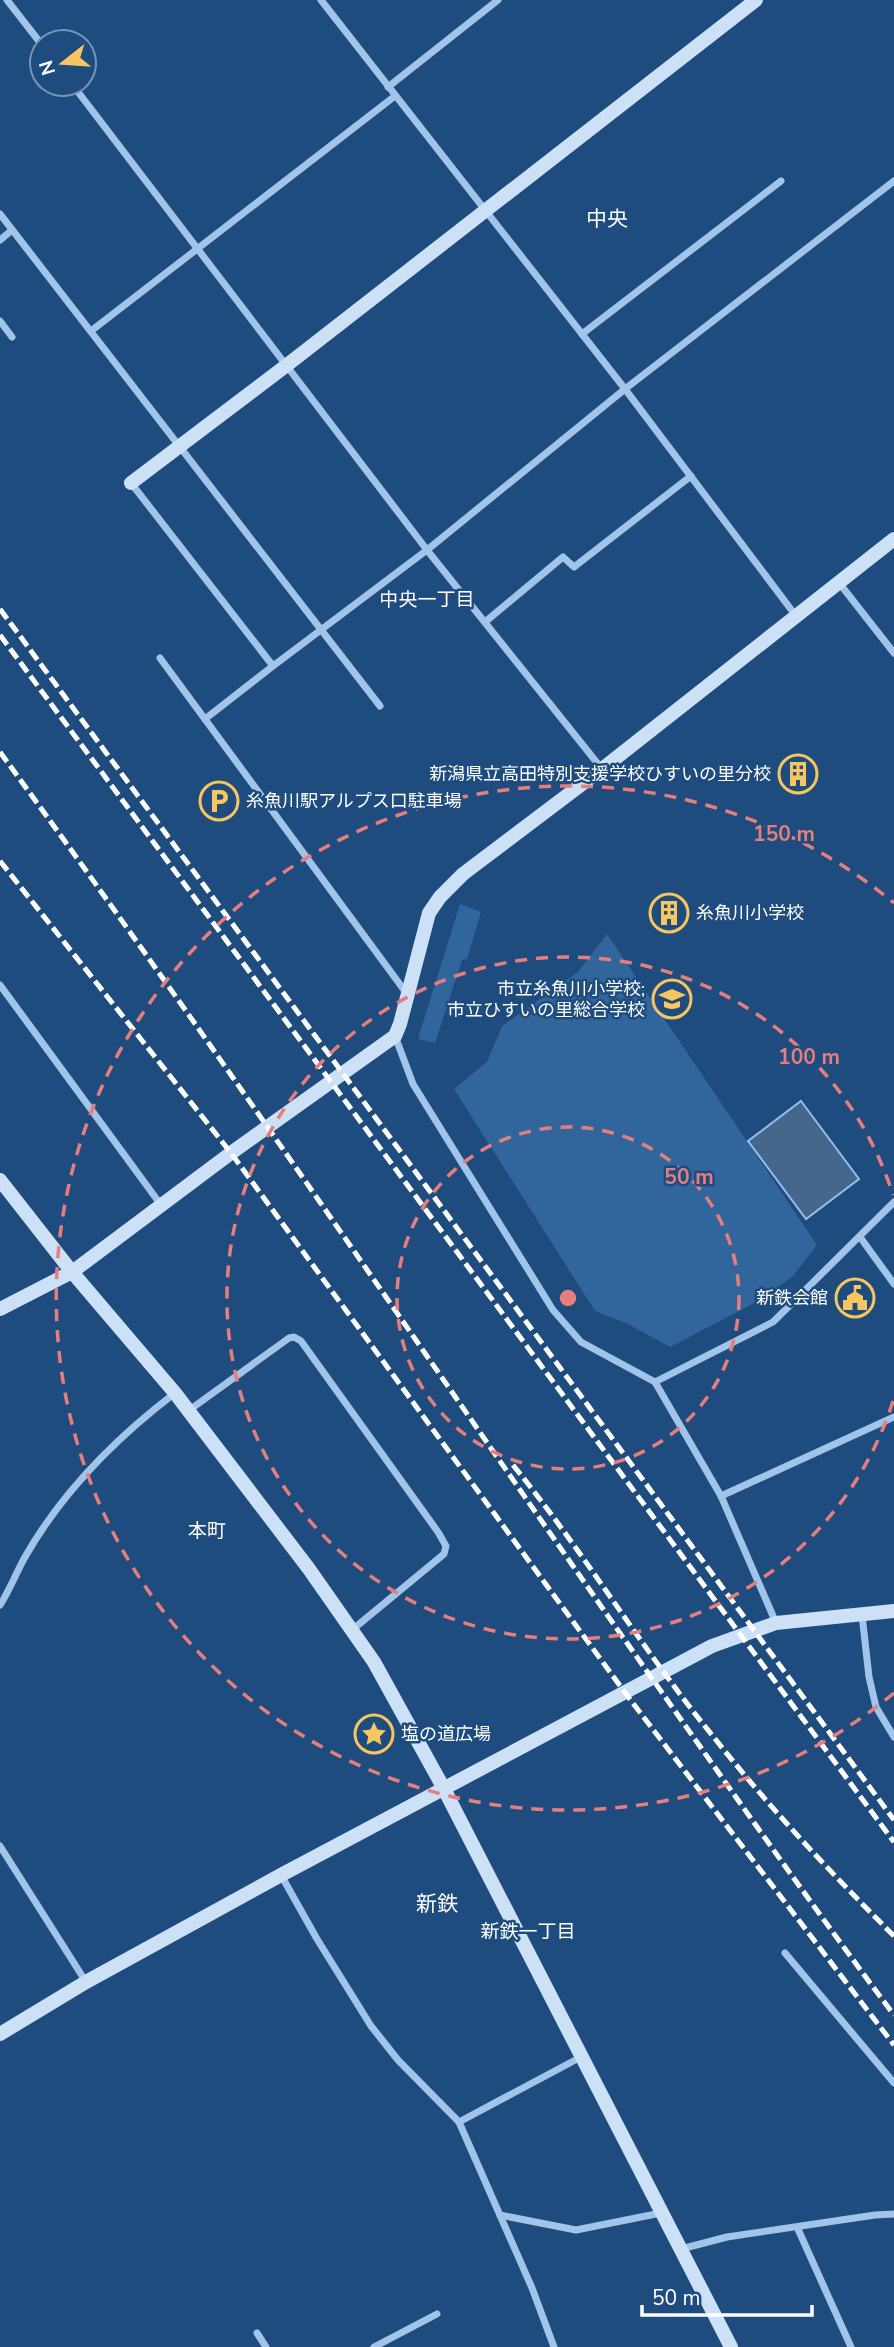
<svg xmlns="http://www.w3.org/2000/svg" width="894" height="2347" font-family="'Nunito Sans','Noto Sans JP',sans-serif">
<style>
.green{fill:#31669d}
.water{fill:#45678c;stroke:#95bfea;stroke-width:2}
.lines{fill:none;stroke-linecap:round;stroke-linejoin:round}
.street{stroke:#a1c4e8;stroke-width:7}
.secondary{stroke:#cce0f6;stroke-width:14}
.rail{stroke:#fff;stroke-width:5;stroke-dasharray:12 5;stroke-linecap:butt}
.ring{fill:none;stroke:#e67e7e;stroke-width:3.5;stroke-dasharray:12 9}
.labels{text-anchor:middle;stroke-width:5;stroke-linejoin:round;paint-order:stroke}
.poi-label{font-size:18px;fill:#fff;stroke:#1e4c7e;text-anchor:end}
.neighbourhood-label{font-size:19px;fill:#fff;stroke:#1e4c7e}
.quarter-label{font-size:21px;fill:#fff;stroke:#1e4c7e}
.centre{fill:#e67e7e;stroke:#1e4c7e;stroke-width:3.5}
.ring-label{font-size:21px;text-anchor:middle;font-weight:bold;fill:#e67e7e;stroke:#1e4c7e;stroke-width:5;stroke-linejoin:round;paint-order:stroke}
</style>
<rect width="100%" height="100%" fill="#1e4c7e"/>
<!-- green -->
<g class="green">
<path d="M460 904 481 912 467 959 462 960 435 1043 418 1039Z"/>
<path d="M607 934 817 1245 793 1276 762 1299 670 1347 628 1324 595 1311 454 1089 487 1062 502 1026 578 972Z"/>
</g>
<!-- water -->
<path class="water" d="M801 1101 859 1179 806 1219 748 1141Z"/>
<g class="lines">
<!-- street -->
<g class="street">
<path d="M7 0 42 45"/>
<path d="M321 0 625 389 796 616"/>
<path d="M72 84 427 550 602 769"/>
<path d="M388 87 498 0"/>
<path d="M0 214 380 706"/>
<path d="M0 240 12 230"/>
<path d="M0 321 12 337"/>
<path d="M91 331 395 96"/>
<path d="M582 334 781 181"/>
<path d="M131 483 273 666 427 550 625 389 894 181"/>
<path d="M840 584 894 653"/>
<path d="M485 622 563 557 574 567 691 476"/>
<path d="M160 658 407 994"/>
<path d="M205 719 273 666"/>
<path d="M0 985 161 1205"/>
<path d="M395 1036 413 1084 553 1310 581 1342 655 1382 721 1496 776 1623"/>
<path d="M860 1237 894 1284"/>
<path d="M655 1382 773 1322 894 1202"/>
<path d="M188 1411 289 1338 294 1337 301 1341 438 1532 446 1546 444 1554 352 1630"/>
<path d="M721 1496 894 1417"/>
<path d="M0 1605C10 1590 16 1573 25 1557 62 1492 116 1438 175 1393"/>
<path d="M862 1615 869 1677 876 1707 894 1737"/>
<path d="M0 1846 86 1982"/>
<path d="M281 1875 317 1939 371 2026 398 2060 459 2122 532 2288 554 2347"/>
<path d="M785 1953 894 2083"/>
<path d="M459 2122 581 2057"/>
<path d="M500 2215 576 2230 661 2213"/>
<path d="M797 2227 851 2347"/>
<path d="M681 2249 727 2237 875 2215 894 2214"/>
<path d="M257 2333 266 2347"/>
<path d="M374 2347 437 2314"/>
</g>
<!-- secondary -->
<g class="secondary">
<path d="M131 483 287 365 756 0"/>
<path d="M0 1180 72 1272 175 1393 309 1569 374 1662 443 1787 731 2347"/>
<path d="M0 1309 72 1272 231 1153 395 1036 400 1024 429 913 440 897 463 874 602 769 894 539"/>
<path d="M0 2034 86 1982 281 1875 712 1646 776 1623 894 1611"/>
</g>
<!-- rail -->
<g class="rail">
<path d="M0 609 894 1820"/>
<path d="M0 635 894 1842"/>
<path d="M0 752C213 1043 415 1341 622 1636 712 1763 801 1891 894 2015"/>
<path d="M0 861 231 1153 626 1694 894 2045"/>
<path d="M513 1465C584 1552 641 1648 712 1735 768 1806 830 1872 894 1936"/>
</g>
</g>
<!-- distance rings -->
<g class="ring">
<circle cx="568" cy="1298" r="171"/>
<path d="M893 1401A341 341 0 1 1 893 1195"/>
<path d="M894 1693A512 512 0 1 1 894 903"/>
</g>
<!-- icons -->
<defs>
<symbol id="building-ring" viewBox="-11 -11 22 22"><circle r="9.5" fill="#1e4c7e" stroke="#f7c660" stroke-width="1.5"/><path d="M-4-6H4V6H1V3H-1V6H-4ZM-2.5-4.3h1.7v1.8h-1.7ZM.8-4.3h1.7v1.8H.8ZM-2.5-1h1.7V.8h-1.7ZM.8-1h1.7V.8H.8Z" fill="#f7c660"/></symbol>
<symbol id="parking-ring" viewBox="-11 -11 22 22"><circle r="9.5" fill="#1e4c7e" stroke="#f7c660" stroke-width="1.5"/><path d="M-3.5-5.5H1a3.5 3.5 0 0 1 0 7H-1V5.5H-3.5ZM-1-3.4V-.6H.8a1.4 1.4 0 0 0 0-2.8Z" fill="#f7c660"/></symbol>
<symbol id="school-ring" viewBox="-11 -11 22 22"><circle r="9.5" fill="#1e4c7e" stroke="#f7c660" stroke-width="1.5"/><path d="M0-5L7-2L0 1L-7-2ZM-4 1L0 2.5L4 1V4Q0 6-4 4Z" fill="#f7c660"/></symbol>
<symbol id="civic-ring" viewBox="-11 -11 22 22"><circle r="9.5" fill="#1e4c7e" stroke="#f7c660" stroke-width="1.5"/><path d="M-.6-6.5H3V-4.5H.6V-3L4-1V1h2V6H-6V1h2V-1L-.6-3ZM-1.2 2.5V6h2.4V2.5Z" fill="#f7c660"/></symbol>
<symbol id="sight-ring" viewBox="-11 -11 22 22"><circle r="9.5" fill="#1e4c7e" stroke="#f7c660" stroke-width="1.5"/><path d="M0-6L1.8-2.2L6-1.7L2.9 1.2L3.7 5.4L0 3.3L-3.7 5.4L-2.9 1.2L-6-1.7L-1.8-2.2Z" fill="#f7c660"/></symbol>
</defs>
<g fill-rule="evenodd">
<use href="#building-ring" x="776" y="752" width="44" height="44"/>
<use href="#parking-ring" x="197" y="779" width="44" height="44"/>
<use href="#building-ring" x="647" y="891" width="44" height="44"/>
<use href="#school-ring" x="650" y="977" width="44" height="44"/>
<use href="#civic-ring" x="833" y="1276" width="44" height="44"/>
<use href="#sight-ring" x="352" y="1712" width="44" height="44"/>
</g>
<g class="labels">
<!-- poi labels -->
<g class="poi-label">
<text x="771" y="780">新潟県立高田特別支援学校ひすいの里分校</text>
<text x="246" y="807" text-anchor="start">糸魚川駅アルプス口駐車場</text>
<text x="696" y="919" text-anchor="start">糸魚川小学校</text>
<text x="645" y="995">市立糸魚川小学校;<tspan x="645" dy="21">市立ひすいの里総合学校</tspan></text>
<text x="828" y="1304">新鉄会館</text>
<text x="401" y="1740" text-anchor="start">塩の道広場</text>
</g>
<!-- neighbourhood labels -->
<g class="neighbourhood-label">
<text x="427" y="606">中央一丁目</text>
<text x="207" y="1537">本町</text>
<text x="528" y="1938">新鉄一丁目</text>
</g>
<!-- quarter labels -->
<g class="quarter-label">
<text x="607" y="226">中央</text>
<text x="437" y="1911">新鉄</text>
</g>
</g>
<circle cx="568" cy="1298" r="10" class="centre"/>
<g class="ring-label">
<text x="784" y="841">150 m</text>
<text x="809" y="1064">100 m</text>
<text x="689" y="1184">50 m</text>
</g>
<!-- north arrow -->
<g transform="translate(63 63) rotate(253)"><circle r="33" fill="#1e4c7e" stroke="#7894b2" stroke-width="2"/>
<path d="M0-5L12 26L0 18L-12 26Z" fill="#f7c660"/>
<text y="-10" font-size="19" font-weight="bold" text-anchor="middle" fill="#ffffff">N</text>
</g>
<!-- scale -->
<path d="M642 2305v10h170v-10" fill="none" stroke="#ffffff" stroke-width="3.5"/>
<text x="652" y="2305" font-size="21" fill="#ffffff" stroke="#1e4c7e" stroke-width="5" paint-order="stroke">50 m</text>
</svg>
